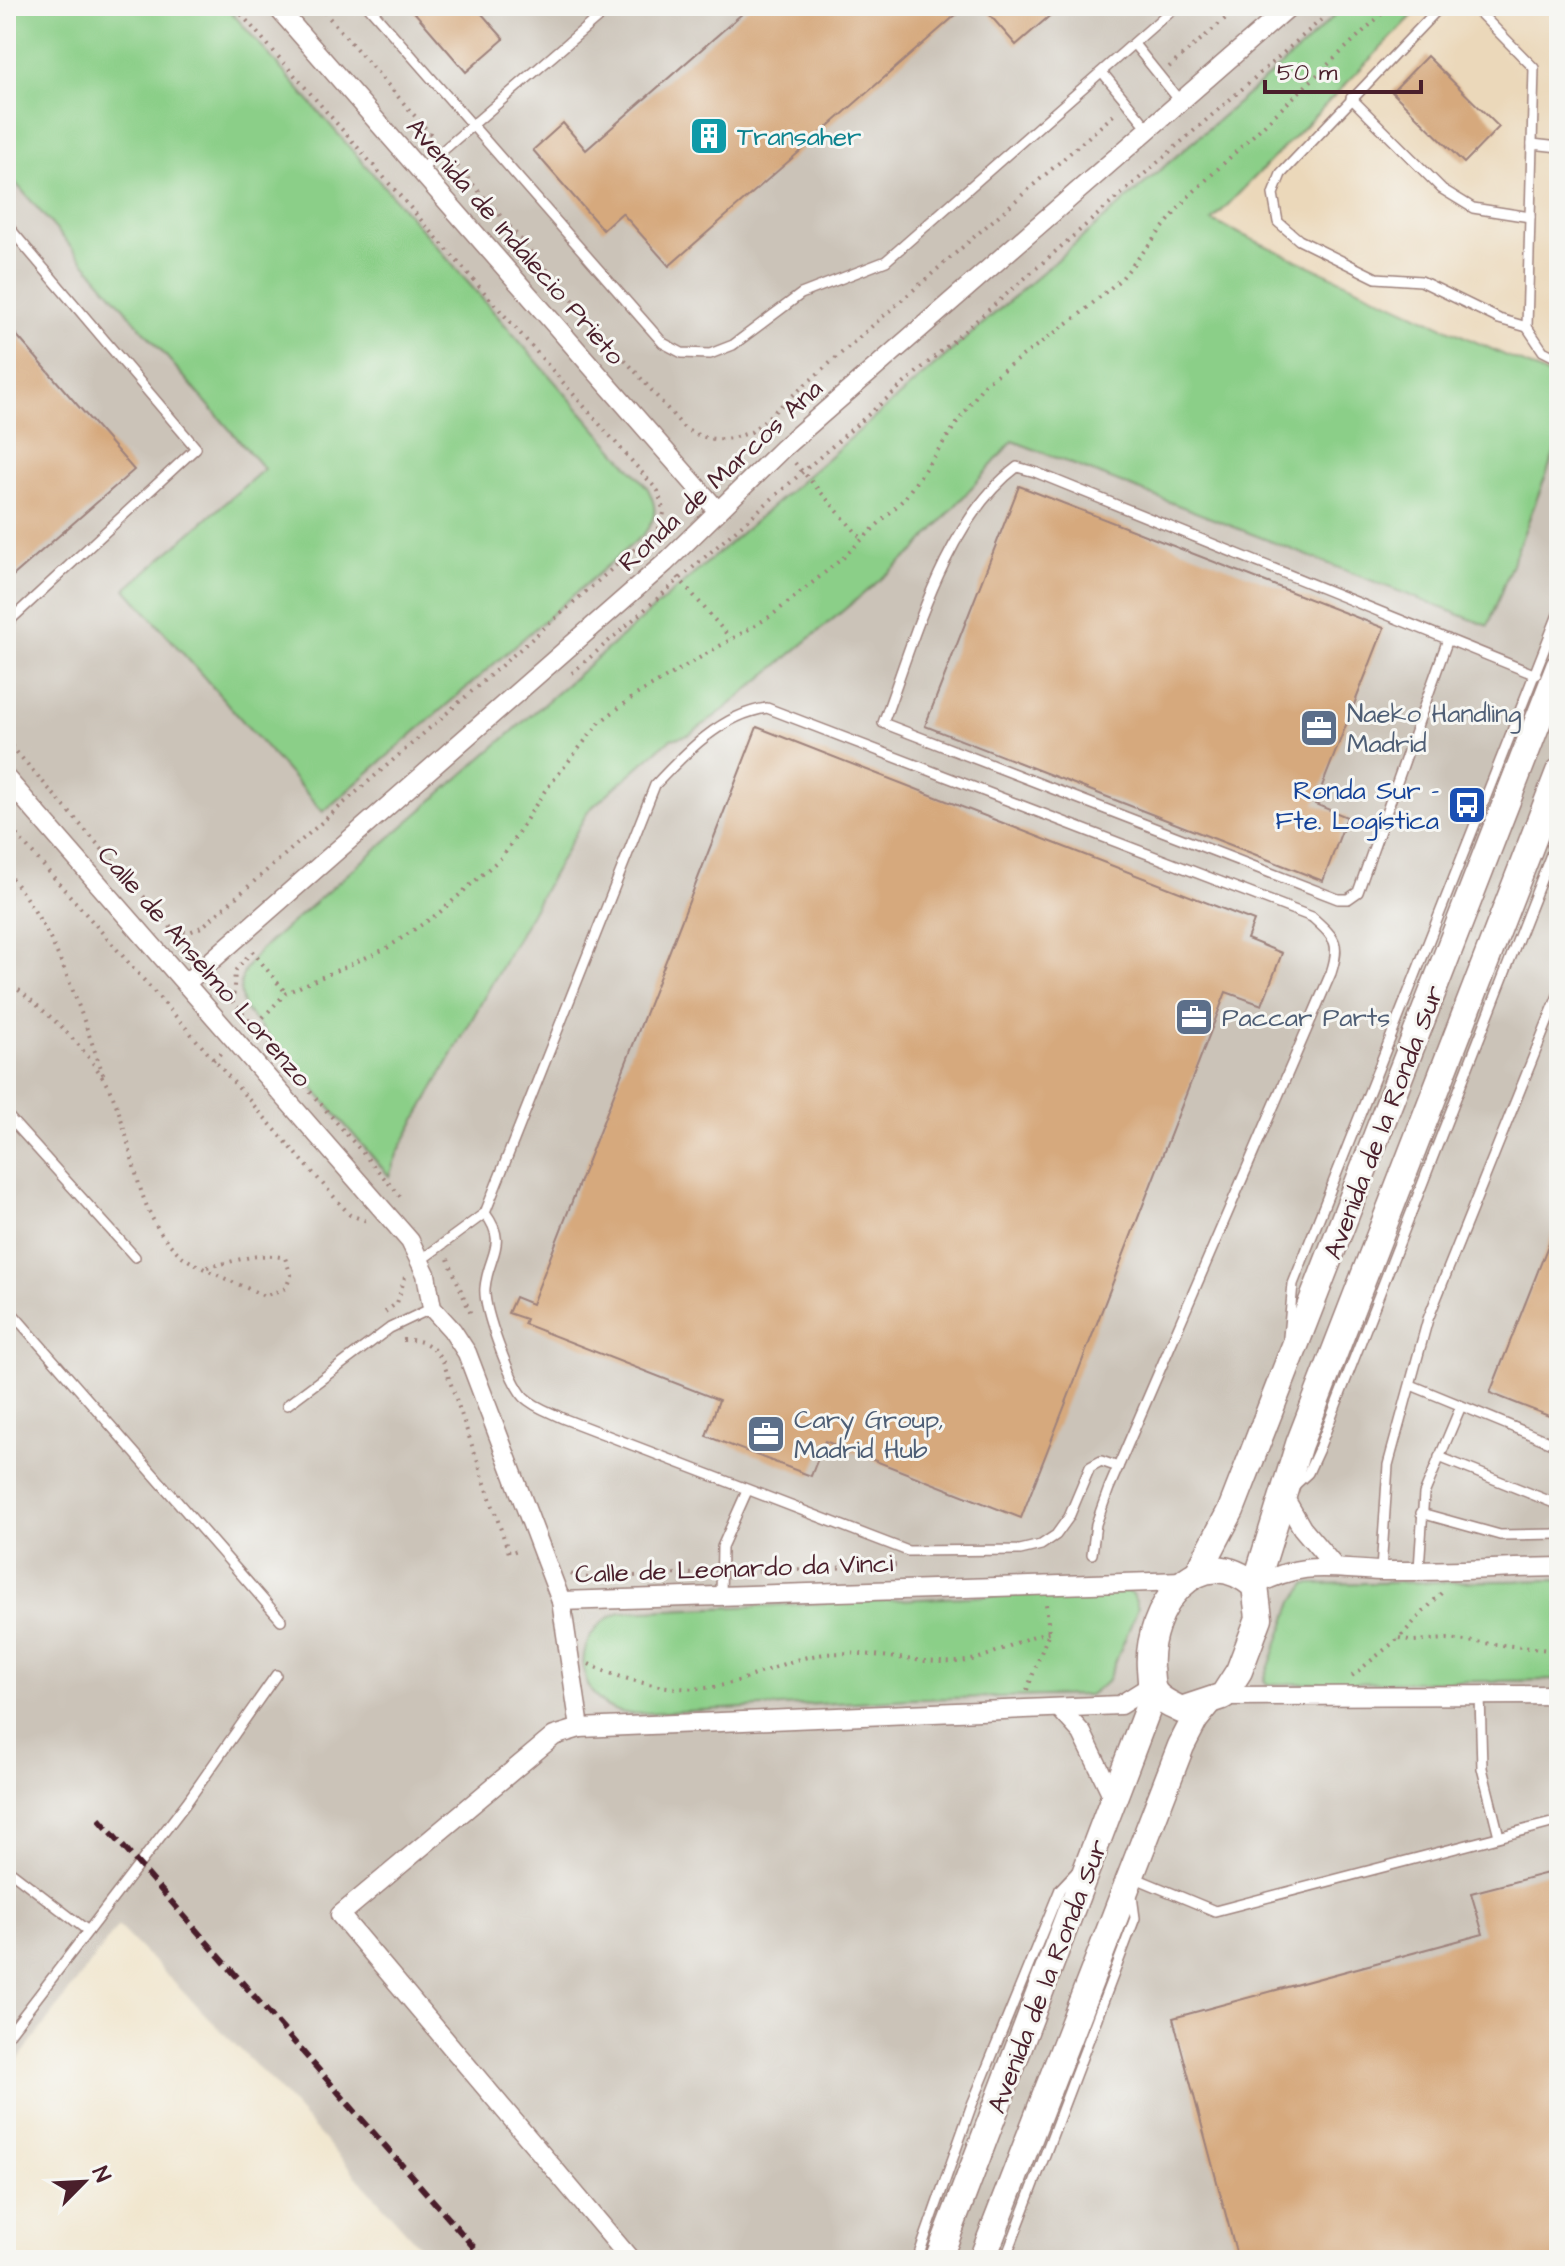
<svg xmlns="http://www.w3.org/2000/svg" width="1565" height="2266" font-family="'Architects Daughter',sans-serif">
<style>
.built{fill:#ebd8ba}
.industrial{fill:#cbc3b8}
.green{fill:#8bcf88;stroke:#6a775a;stroke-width:2}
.building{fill:#d6a97d}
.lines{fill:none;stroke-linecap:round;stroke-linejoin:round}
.service-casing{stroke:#9e827c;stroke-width:12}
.minor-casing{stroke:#9e827c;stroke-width:21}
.secondary-casing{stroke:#9e827c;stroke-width:29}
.path{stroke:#9e827c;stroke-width:4;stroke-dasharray:2 6;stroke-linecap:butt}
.service{stroke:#fff;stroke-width:9}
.minor{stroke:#fff;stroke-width:18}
.secondary{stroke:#fff;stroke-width:26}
.rail{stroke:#4a1f2b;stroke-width:6;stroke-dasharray:12 6;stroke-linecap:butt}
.labels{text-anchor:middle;stroke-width:6;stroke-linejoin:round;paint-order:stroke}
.culture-label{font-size:26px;fill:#0d838f;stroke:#f6f6f2;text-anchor:start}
.street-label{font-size:26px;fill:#4a1f2b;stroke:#f6f6f2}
.service-label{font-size:26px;fill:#4e5e75;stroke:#f6f6f2;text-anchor:start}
.transit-label{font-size:26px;fill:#164399;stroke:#f6f6f2;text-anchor:end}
</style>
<rect width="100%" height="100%" fill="#f6f6f2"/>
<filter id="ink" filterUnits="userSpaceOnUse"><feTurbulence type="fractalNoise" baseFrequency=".0125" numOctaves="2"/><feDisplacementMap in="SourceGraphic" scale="16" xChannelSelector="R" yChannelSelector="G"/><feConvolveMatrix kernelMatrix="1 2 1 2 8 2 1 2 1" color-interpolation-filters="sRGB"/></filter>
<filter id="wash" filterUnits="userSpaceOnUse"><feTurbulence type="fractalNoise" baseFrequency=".006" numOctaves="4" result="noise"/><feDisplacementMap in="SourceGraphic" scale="32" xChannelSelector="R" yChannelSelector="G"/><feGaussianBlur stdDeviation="1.8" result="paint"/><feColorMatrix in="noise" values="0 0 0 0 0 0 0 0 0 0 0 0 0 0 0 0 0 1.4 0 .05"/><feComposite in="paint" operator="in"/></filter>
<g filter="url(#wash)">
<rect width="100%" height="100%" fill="#f1e6ce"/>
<!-- built -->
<path class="built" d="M1422 6H1559V380L1211 221Z"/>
<!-- industrial -->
<path class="industrial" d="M6 6H1422L1212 221 1559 380V2260H432L274 2084 118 1926 6 2076Z"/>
<!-- green -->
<g class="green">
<path d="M6 6H226L647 487C657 506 658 516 644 534L323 812 126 589 264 469 6 172Z"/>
<path d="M1338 6H1422L1212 221 1559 380 1556 449 1488 626 1013 441 916 550 726 708 689 735 671 739 661 747 588 811 398 1152 389 1176 244 1008C235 981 243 970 260 950L1301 48 1333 17Z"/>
<path d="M1559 1580V1680L1267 1684 1264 1680 1293 1602 1306 1584Z"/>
<path d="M1125 1590 1133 1594 1138 1608 1107 1682 1089 1695 912 1699 631 1714C572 1708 567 1631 621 1612Z"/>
</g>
<g id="blocks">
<!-- building -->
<g class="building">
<path d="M409 6H475L504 39 466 72Z"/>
<path d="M751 6H966L669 266 622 213 603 230 533 150 563 123 586 150Z"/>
<path d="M982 6H1061L1016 45Z"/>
<path d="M1427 56 1499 127 1464 163 1392 92Z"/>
<path d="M6 323 134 470 6 582Z"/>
<path d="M1019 486 1384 628 1315 804 1347 817 1323 881 925 726Z"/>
<path d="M757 727 1254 921 1247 939 1282 953 1262 1005 1226 992 1021 1518 825 1441 811 1476 706 1436 719 1400 524 1324 526 1319 508 1313 515 1297 532 1304Z"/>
<path d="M1558 1220H1559V1420L1490 1393Z"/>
<path d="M1559 1870V2260H1238L1173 2018 1483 1934 1471 1893Z"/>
</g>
</g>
</g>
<g filter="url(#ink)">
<use href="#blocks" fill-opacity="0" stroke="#9e827c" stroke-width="2"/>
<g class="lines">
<defs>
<g id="service">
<path d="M368 6 663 343 682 353 710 354 733 345 801 294 886 261 1176 6"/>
<path d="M1441 6 1281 174 1273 194 1278 222 1299 240 1376 278 1421 281 1499 319 1527 327"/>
<path d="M1473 6 1534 68 1532 144"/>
<path d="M1134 44 1179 100"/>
<path d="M1102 72 1148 128"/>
<path d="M1351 98 1442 189 1473 208 1530 217"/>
<path d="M1559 147 1532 144 1527 327 1543 351 1559 359"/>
<path d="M419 171 611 6"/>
<path d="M6 224 196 448 6 624"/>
<path d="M1448 639 1358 892 1348 899H1338L883 723C914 640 944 522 1017 467L1035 472 1536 675"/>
<path d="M6 1114 135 1257"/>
<path d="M485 1213C509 1245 488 1254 485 1288 483 1308 510 1382 524 1397 534 1407 550 1412 562 1418L908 1551 1020 1550 1041 1545 1056 1535 1069 1517 1090 1467 1101 1461 1118 1467"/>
<path d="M421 1260 485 1213 655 785C685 753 722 714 767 708L1312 917C1335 938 1341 942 1331 973L1109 1488 1096 1524 1092 1554"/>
<path d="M6 1306 281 1620"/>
<path d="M1288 1337 1293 1284 1559 612"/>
<path d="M1411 1385 1559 1446"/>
<path d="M287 1405 390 1328 432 1308"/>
<path d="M1439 1457 1559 1505"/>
<path d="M1295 1485 1308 1473 1318 1451 1559 834"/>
<path d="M1421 1513 1500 1535 1559 1534"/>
<path d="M1419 1569 1424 1494 1461 1406"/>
<path d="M1381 1571 1388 1465 1428 1319 1559 993"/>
<path d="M721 1595 722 1547 747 1491"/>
<path d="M1480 1696 1482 1768 1499 1836"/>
<path d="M6 1868 88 1931"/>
<path d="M1133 1877 1215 1911 1559 1821"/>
<path d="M6 2038 187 1802 276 1675"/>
<path d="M917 2260 971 2107 1060 1889 1078 1870"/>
<path d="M1005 2260 1135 1918 1132 1896"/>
</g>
<g id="minor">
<path d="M276 6 717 510"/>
<path d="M6 778 410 1241 426 1274 432 1308 452 1330 467 1353 561 1601"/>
<path d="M186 983 665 563 783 448 1290 6"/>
<path d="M1283 1495 1302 1528 1335 1567"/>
<path d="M1255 1586C1303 1560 1329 1569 1380 1571 1440 1572 1500 1568 1559 1567"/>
<path d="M1223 1696 1559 1695"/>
<path d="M1060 1709 1082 1733 1114 1799"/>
<path d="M580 1728 561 1601 1183 1581"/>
<path d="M631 2260 340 1915 554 1736 580 1728 1120 1705 1152 1685"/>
</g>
<g id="secondary">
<path d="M1198 1573 1231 1510 1559 667"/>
<path d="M1255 1586C1197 1536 1146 1611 1150 1668 1151 1676 1150 1686 1155 1693 1161 1701 1172 1705 1181 1710L1223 1696 1239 1671 1259 1618 1255 1586 1299 1444 1559 772"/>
<path d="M938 2260 1154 1692"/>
<path d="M982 2260 1181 1746 1195 1719 1208 1703"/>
</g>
</defs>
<!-- service casing -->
<use href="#service" class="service-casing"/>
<!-- minor casing -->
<use href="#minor" class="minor-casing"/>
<!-- secondary casing -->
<use href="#secondary" class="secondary-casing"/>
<!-- path -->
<g class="path">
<path d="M319 6 434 138"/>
<path d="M1169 67 1240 6"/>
<path d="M452 160 685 429C710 442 724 442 751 432L1117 112"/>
<path d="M795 463 862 539"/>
<path d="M678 577 730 638"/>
<path d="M572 673 1321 20 1330 6"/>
<path d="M6 740 174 931 189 932 202 927 661 526 664 513 658 491 234 6"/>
<path d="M6 823 350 1215 367 1221"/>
<path d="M6 872C58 932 78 1007 105 1079"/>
<path d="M252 951 286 993"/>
<path d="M247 957 235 971 233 1002 404 1201"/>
<path d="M6 980C44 1010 83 1042 107 1085 137 1139 130 1213 182 1256 199 1269 242 1285 264 1296L286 1288 291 1275 285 1258C256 1251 236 1262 207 1267"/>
<path d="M252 1029 286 993 387 948 439 913 503 856 544 792 600 722 636 695 771 616 843 558 904 499 985 383 1079 315 1122 278 1187 198 1390 6"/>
<path d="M213 1060 223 1051"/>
<path d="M448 1259 472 1317"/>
<path d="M385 1312 397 1303 405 1277"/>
<path d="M403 1340C423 1339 432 1345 443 1361L509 1553 520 1549"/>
<path d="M734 1572 901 1565"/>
<path d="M571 1574 579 1578 709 1573"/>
<path d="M1399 1638 1414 1641 1447 1639 1559 1651"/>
<path d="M589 1664C625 1682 679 1694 719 1686 752 1679 784 1660 818 1655 863 1648 911 1664 957 1662 991 1660 1017 1638 1049 1632"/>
<path d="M1352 1676 1399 1638 1444 1590"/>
<path d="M1027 1690 1049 1632 1046 1604"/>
</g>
<!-- service -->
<use href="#service" class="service"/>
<!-- minor -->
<use href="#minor" class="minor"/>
<!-- secondary -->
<use href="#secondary" class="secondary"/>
<!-- rail -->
<path class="rail" d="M99 1819 485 2260"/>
</g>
</g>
<!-- icons -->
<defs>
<symbol id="building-square" viewBox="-11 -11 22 22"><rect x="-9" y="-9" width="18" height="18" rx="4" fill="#0f9aa8" stroke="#f6f6f2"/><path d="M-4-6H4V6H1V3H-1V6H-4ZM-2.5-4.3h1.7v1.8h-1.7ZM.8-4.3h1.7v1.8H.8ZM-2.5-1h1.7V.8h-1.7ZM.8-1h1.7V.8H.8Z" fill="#fff"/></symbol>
<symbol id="office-square" viewBox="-11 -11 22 22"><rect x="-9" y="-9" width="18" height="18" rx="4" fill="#5c6f8a" stroke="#f6f6f2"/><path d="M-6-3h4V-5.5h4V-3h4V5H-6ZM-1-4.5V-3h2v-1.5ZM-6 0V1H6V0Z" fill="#fff"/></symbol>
<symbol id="bus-square" viewBox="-11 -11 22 22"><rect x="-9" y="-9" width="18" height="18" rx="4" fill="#1a4fb4" stroke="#f6f6f2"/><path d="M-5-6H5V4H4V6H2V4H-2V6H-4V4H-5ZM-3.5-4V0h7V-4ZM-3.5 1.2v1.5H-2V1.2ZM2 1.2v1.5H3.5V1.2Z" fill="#fff"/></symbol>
</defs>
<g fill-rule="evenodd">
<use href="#building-square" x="687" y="114" width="44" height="44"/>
<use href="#office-square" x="1297" y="706" width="44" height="44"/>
<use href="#bus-square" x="1445" y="783" width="44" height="44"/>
<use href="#office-square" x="1172" y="995" width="44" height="44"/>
<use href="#office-square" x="744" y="1412" width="44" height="44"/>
</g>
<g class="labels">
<!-- culture labels -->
<g class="culture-label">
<text x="737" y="145">Transaher</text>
</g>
<!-- street labels -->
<g class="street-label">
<text transform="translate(516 241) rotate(49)" y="9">Avenida de Indalecio Prieto</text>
<text transform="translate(720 475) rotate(-43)" y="9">Ronda de Marcos Ana</text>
<text transform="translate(205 966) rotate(49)" y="9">Calle de Anselmo Lorenzo</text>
<text transform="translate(1383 1122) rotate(-69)" y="9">Avenida de la Ronda Sur</text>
<text transform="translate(734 1568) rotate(-2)" y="9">Calle de Leonardo da Vinci</text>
<text transform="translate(1047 1976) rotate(-69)" y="9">Avenida de la Ronda Sur</text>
</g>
<!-- service labels -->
<g class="service-label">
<text x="1347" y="722">Naeko Handling<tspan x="1347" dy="30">Madrid</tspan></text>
<text x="1222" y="1026">Paccar Parts</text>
<text x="794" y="1428">Cary Group,<tspan x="794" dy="30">Madrid Hub</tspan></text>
</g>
<!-- transit labels -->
<g class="transit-label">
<text x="1439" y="799">Ronda Sur -<tspan x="1439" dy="30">Fte. Logística</tspan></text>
</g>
</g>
<!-- margin -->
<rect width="1565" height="2266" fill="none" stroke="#f6f6f2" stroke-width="32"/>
<!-- north arrow -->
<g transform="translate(84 2182) rotate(66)" stroke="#f6f6f2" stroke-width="6" paint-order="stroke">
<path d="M0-6L14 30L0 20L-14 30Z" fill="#4a1f2b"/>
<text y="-12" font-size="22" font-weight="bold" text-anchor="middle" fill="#4a1f2b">N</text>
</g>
<!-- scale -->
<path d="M1265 80v12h156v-12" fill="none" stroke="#4a1f2b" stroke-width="4"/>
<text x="1277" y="80" font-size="24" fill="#4a1f2b" stroke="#f6f6f2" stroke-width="6" paint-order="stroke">50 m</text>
</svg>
